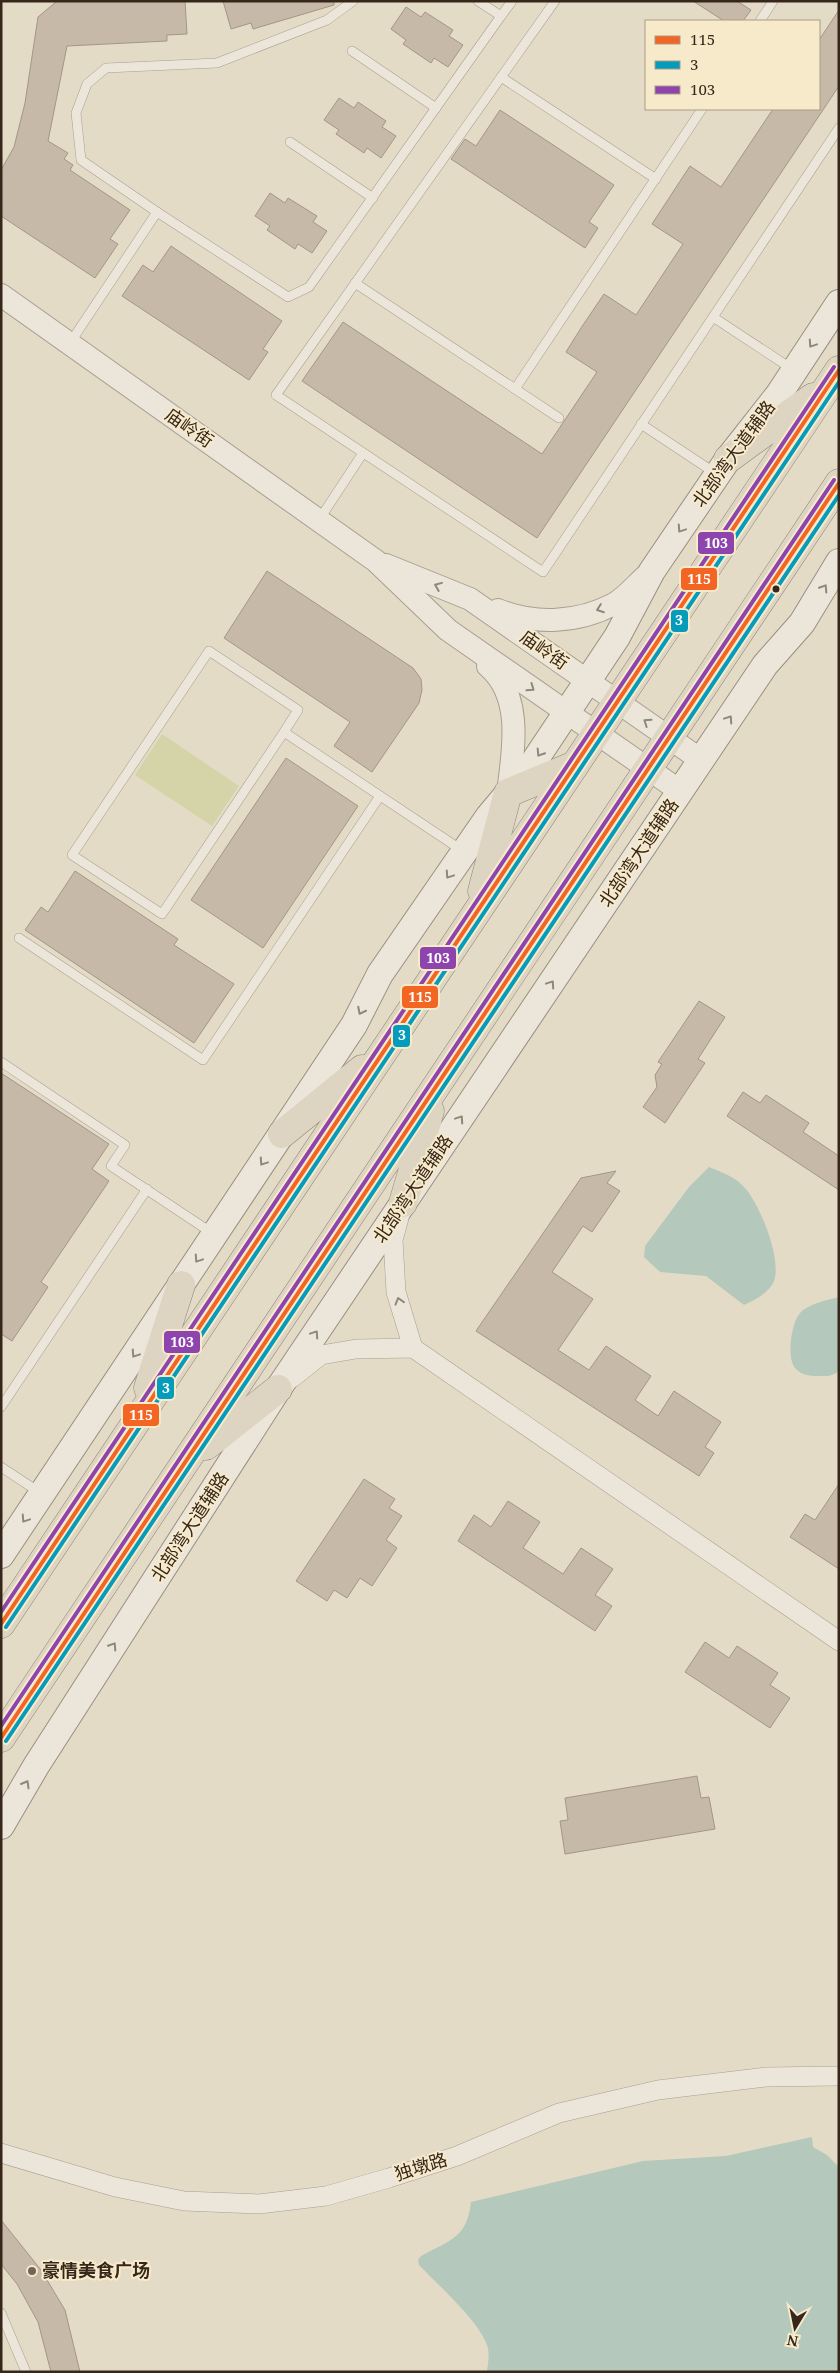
<svg xmlns="http://www.w3.org/2000/svg" width="840" height="2373" font-family="'Noto Serif','Noto Sans SC',serif">
<style>
.green{fill:#d4d4a8}
.water{fill:#b4c8bb}
.building{fill:#c7b9a8;stroke:#a39687}
.lines{fill:none;stroke-linecap:round;stroke-linejoin:round}
.service-casing{stroke:#a89f91;stroke-width:10}
.minor-casing{stroke:#a89f91;stroke-width:20}
.tertiary-casing{stroke:#a89f91;stroke-width:24}
.secondary-casing{stroke:#988f81;stroke-width:28}
.trunk-casing{stroke:#8e8578;stroke-width:29}
.service{stroke:#ebe5da;stroke-width:9}
.minor{stroke:#ebe5da;stroke-width:19}
.tertiary{stroke:#ebe5da;stroke-width:22}
.secondary{stroke:#ebe5da;stroke-width:26}
.trunk{stroke:#ddd4c1;stroke-width:28}
.bus-1-casing{stroke:#f7eacb;stroke-width:8}
.bus-2-casing{stroke:#f7eacb;stroke-width:8}
.bus-3-casing{stroke:#f7eacb;stroke-width:8}
.bus-1{stroke:#f26522;stroke-width:4}
.bus-2{stroke:#059cbc;stroke-width:4}
.bus-3{stroke:#8e44ad;stroke-width:4}
.oneway{stroke:#90867a}
.bus-dot{fill:#36271a;stroke:#f7eacb;stroke-width:2}
.poi-dot{fill:#736657;stroke:#f7eacb;stroke-width:2}
.labels{text-anchor:middle;stroke-width:4;stroke-linejoin:round;paint-order:stroke}
.street-label{font-size:18px;fill:#36271a;stroke:#f7eacb}
.poi-label{font-size:18px;font-weight:bold;fill:#36271a;stroke:#f7eacb;text-anchor:start}
.line-badge{stroke:#f7eacb;stroke-width:2}
.badge-label{font-size:14px;text-anchor:middle;font-weight:bold;fill:#fff}
</style>
<rect width="100%" height="100%" fill="#e4dbc7"/>
<!-- green -->
<path class="green" d="M162 734 239 786 212 826 135 775Z"/>
<!-- water -->
<g class="water">
<path d="M709 1167C721 1172 736 1177 745 1188 760 1205 782 1259 774 1281 769 1293 755 1300 744 1305L706 1276 660 1272 644 1257 645 1246 689 1187Z"/>
<path d="M839 1297V1371C831 1377 826 1376 817 1376 809 1376 802 1375 796 1369 786 1360 791 1323 800 1313 808 1304 827 1300 839 1297Z"/>
<path d="M812 2137 813 2147 827 2155 839 2167V2372H487C488 2363 490 2353 487 2345 478 2320 438 2285 419 2265L418 2260 421 2256C450 2240 467 2238 471 2202L643 2161 726 2156Z"/>
</g>
<!-- building -->
<g class="building">
<path d="M57 1H185L187 34 167 35V41L67 46 48 141 68 153 64 159 73 165 70 170 130 210 110 239 118 244 95 278 1 216V170L14 147 25 103 38 17Z"/>
<path d="M223 1H334V5L253 29 251 23 231 29Z"/>
<path d="M693 1H737L751 10 743 21H724Z"/>
<path d="M406 7 421 17 425 12 453 30 449 36 463 45 448 67 434 58 431 63 403 44 406 40 391 29Z"/>
<path d="M839 10V86L537 538 302 381 343 322 542 454 597 372 566 352 581 328 604 294 636 315 683 244 652 224 690 166 721 187 773 109H819V40Z"/>
<path d="M339 98 354 108 358 102 386 121 382 127 396 136 381 158 367 148 364 153 336 134 339 130 324 120Z"/>
<path d="M500 110 614 185 589 222 598 228 585 248 451 159 465 139 476 146Z"/>
<path d="M270 193 285 203 288 198 317 216 313 222 327 231 312 253 298 244 295 249 267 230 270 226 255 216Z"/>
<path d="M171 246 282 321 263 349 268 352 249 380 122 296 143 265 153 272Z"/>
<path d="M267 571 413 668 421 679 422 690 419 703 372 772 334 746 350 722 224 638Z"/>
<path d="M286 758 358 806 263 948 191 900Z"/>
<path d="M75 871 178 939 174 945 234 984 194 1043 25 930 41 907 48 912Z"/>
<path d="M699 1001 725 1017 698 1059 705 1063 665 1123 643 1107 657 1087 655 1075 662 1064 658 1062Z"/>
<path d="M1 1073 109 1144 92 1169 109 1181 41 1282 48 1287 12 1341 1 1334Z"/>
<path d="M743 1092 760 1103 766 1095 809 1123 803 1132 839 1156V1190L727 1116Z"/>
<path d="M616 1171 607 1183 620 1191 592 1232 583 1226 552 1272 593 1299 558 1350 589 1370 606 1346 651 1376 635 1400 658 1416 674 1391 721 1422 705 1447 714 1453 699 1476 476 1331 581 1178Z"/>
<path d="M364 1479 395 1499 389 1508 402 1516 386 1540 397 1548 372 1586 360 1578 347 1598 334 1590 327 1601 296 1581Z"/>
<path d="M839 1484V1569L790 1537 805 1514 815 1520Z"/>
<path d="M508 1501 540 1522 523 1548 563 1574 581 1548 613 1569 595 1595 612 1606 595 1631 458 1541 474 1515 491 1527Z"/>
<path d="M705 1642 729 1658 737 1646 778 1673 770 1685 790 1698 770 1728 685 1672Z"/>
<path d="M697 1776 701 1798 709 1797 715 1829 565 1854 560 1821 568 1820 565 1798Z"/>
<path d="M1 2220 41 2270 65 2310 80 2372H51L38 2322 17 2284 1 2264Z"/>
</g>
<g class="lines">
<defs>
<g id="service">
<path d="M555 1 276 395 543 572 839 128"/>
<path d="M501 16 512 1"/>
<path d="M760 21 773 1"/>
<path d="M352 51 436 108"/>
<path d="M501 77 656 179"/>
<path d="M290 142 373 198"/>
<path d="M157 212 81 160 76 113 87 84 106 68 217 63 327 20 353 1"/>
<path d="M355 283 559 418"/>
<path d="M713 317 792 369"/>
<path d="M70 343 157 212 288 297 309 287 501 16 478 1"/>
<path d="M515 389 702 109"/>
<path d="M641 424 715 473"/>
<path d="M319 520 363 453"/>
<path d="M284 732 162 914 72 855 209 651 298 710 284 732 463 851"/>
<path d="M19 938 203 1060 380 796"/>
<path d="M1 1062 125 1145 111 1166 212 1233"/>
<path d="M1 1407 147 1189"/>
<path d="M1 1467 39 1492"/>
<path d="M1 2313 26 2372"/>
</g>
<g id="minor">
<path d="M399 1218 393 1240 396 1292 413 1348"/>
<path d="M292 1378 321 1355 356 1349 413 1348 839 1641"/>
<path d="M1 2153 115 2187 184 2201 259 2204 326 2196 389 2178 457 2156 559 2113 658 2090 766 2077 839 2076"/>
</g>
<g id="tertiary">
<path d="M1 295 376 561 448 630 680 791"/>
<path d="M386 565 470 599 701 760"/>
<path d="M498 610C535 625 578 623 614 604 625 598 636 585 646 576"/>
<path d="M488 666C524 697 513 751 508 793"/>
</g>
<g id="secondary">
<path d="M1 1555 354 1025 380 974 489 816 531 766 617 637 652 571 728 459 779 394 839 303"/>
<path d="M1 1826 36 1766 278 1389 765 665 802 623 839 562"/>
</g>
<g id="trunk">
<path d="M728 459 813 397"/>
<path d="M482 891 508 793 575 765"/>
<path d="M282 1134 362 1069"/>
<path d="M403 1203 430 1111"/>
<path d="M148 1388 181 1285"/>
<path d="M206 1446 278 1389"/>
<path d="M1 1624 839 370"/>
<path d="M1 1738 839 483"/>
</g>
</defs>
<!-- service casing -->
<use href="#service" class="service-casing"/>
<!-- minor casing -->
<use href="#minor" class="minor-casing"/>
<!-- tertiary casing -->
<use href="#tertiary" class="tertiary-casing"/>
<!-- secondary casing -->
<use href="#secondary" class="secondary-casing"/>
<!-- trunk casing -->
<use href="#trunk" class="trunk-casing"/>
<!-- service -->
<use href="#service" class="service"/>
<!-- minor -->
<use href="#minor" class="minor"/>
<!-- tertiary -->
<use href="#tertiary" class="tertiary"/>
<!-- secondary -->
<use href="#secondary" class="secondary"/>
<!-- trunk -->
<use href="#trunk" class="trunk"/>
<defs>
<g id="bus-1">
<path d="M1 1624 839 370"/>
<path d="M1 1738 839 483"/>
</g>
<g id="bus-2">
<path d="M6 1627 839 382"/>
<path d="M6 1741 839 495"/>
</g>
<g id="bus-3">
<path d="M1 1612 834 367"/>
<path d="M1 1726 834 480"/>
</g>
</defs>
<!-- bus-1 casing -->
<use href="#bus-1" class="bus-1-casing"/>
<!-- bus-2 casing -->
<use href="#bus-2" class="bus-2-casing"/>
<!-- bus-3 casing -->
<use href="#bus-3" class="bus-3-casing"/>
<!-- bus-1 -->
<use href="#bus-1" class="bus-1"/>
<!-- bus-2 -->
<use href="#bus-2" class="bus-2"/>
<!-- bus-3 -->
<use href="#bus-3" class="bus-3"/>
</g>
<!-- one-way arrows -->
<defs><path id="oneway-chevron" d="M-2-3.5L2.5 0L-2 3.5" fill="none" stroke-width="1.6" stroke-linecap="round" stroke-linejoin="round" transform="scale(1.25)"/></defs>
<g class="oneway">
<use href="#oneway-chevron" transform="translate(812 344) rotate(124)"/>
<use href="#oneway-chevron" transform="translate(681 529) rotate(124)"/>
<use href="#oneway-chevron" transform="translate(438 586) rotate(-158)"/>
<use href="#oneway-chevron" transform="translate(824 588) rotate(-57)"/>
<use href="#oneway-chevron" transform="translate(600 609) rotate(160)"/>
<use href="#oneway-chevron" transform="translate(531 688) rotate(35)"/>
<use href="#oneway-chevron" transform="translate(729 719) rotate(-56)"/>
<use href="#oneway-chevron" transform="translate(647 722) rotate(-146)"/>
<use href="#oneway-chevron" transform="translate(540 753) rotate(123)"/>
<use href="#oneway-chevron" transform="translate(449 875) rotate(124)"/>
<use href="#oneway-chevron" transform="translate(551 984) rotate(-56)"/>
<use href="#oneway-chevron" transform="translate(361 1011) rotate(117)"/>
<use href="#oneway-chevron" transform="translate(460 1119) rotate(-56)"/>
<use href="#oneway-chevron" transform="translate(263 1162) rotate(124)"/>
<use href="#oneway-chevron" transform="translate(198 1259) rotate(124)"/>
<use href="#oneway-chevron" transform="translate(399 1301) rotate(-107)"/>
<use href="#oneway-chevron" transform="translate(315 1334) rotate(-56)"/>
<use href="#oneway-chevron" transform="translate(135 1354) rotate(124)"/>
<use href="#oneway-chevron" transform="translate(25 1519) rotate(124)"/>
<use href="#oneway-chevron" transform="translate(113 1646) rotate(-57)"/>
<use href="#oneway-chevron" transform="translate(26 1784) rotate(-60)"/>
</g>
<!-- markers -->
<circle class="bus-dot" cx="776" cy="589" r="4.5"/>
<circle class="poi-dot" cx="32" cy="2271" r="5"/>
<g class="labels">
<!-- street labels -->
<g class="street-label">
<text transform="translate(189 428) rotate(35)" y="6">庙岭街</text>
<text transform="translate(734 454) rotate(-54)" y="6">北部湾大道辅路</text>
<text transform="translate(544 650) rotate(35)" y="6">庙岭街</text>
<text transform="translate(639 853) rotate(-56)" y="6">北部湾大道辅路</text>
<text transform="translate(413 1189) rotate(-56)" y="6">北部湾大道辅路</text>
<text transform="translate(190 1527) rotate(-57)" y="6">北部湾大道辅路</text>
<text transform="translate(421 2167) rotate(-17)" y="6">独墩路</text>
</g>
<!-- poi labels -->
<g class="poi-label">
<text x="42" y="2277">豪情美食广场</text>
</g>
</g>
<g class="line-badge">
<rect x="697" y="531" width="38" height="24" rx="5" fill="#8e44ad"/>
<rect x="680" y="567" width="38" height="24" rx="5" fill="#f26522"/>
<rect x="670" y="609" width="19" height="24" rx="5" fill="#059cbc"/>
<rect x="419" y="946" width="38" height="24" rx="5" fill="#8e44ad"/>
<rect x="401" y="985" width="38" height="24" rx="5" fill="#f26522"/>
<rect x="392" y="1024" width="19" height="24" rx="5" fill="#059cbc"/>
<rect x="163" y="1330" width="38" height="24" rx="5" fill="#8e44ad"/>
<rect x="156" y="1376" width="19" height="24" rx="5" fill="#059cbc"/>
<rect x="122" y="1403" width="38" height="24" rx="5" fill="#f26522"/>
</g>
<g class="badge-label">
<text x="716" y="548">103</text>
<text x="699" y="584">115</text>
<text x="679" y="625">3</text>
<text x="438" y="963">103</text>
<text x="420" y="1002">115</text>
<text x="402" y="1040">3</text>
<text x="182" y="1347">103</text>
<text x="166" y="1393">3</text>
<text x="141" y="1420">115</text>
</g>
<!-- border -->
<rect width="840" height="2373" fill="none" stroke="#36271a" stroke-width="5"/>
<!-- legend -->
<rect x="645" y="20" width="175" height="90" fill="#f7eacb" stroke="#aa9c84"/>
<rect x="655" y="36" width="25" height="8" fill="#f26522" stroke="#aa9c84"/>
<text x="690" y="45" font-size="15" fill="#36271a">115</text>
<rect x="655" y="61" width="25" height="8" fill="#059cbc" stroke="#aa9c84"/>
<text x="690" y="70" font-size="15" fill="#36271a">3</text>
<rect x="655" y="86" width="25" height="8" fill="#8e44ad" stroke="#aa9c84"/>
<text x="690" y="95" font-size="15" fill="#36271a">103</text>
<!-- north arrow -->
<g transform="translate(795 2328) rotate(190)" stroke="#f7eacb" stroke-width="4" paint-order="stroke">
<path d="M0-4L9 19L0 12L-9 19Z" fill="#36271a"/>
<text y="-8" font-size="14" font-weight="bold" text-anchor="middle" fill="#36271a">N</text>
</g>
</svg>
